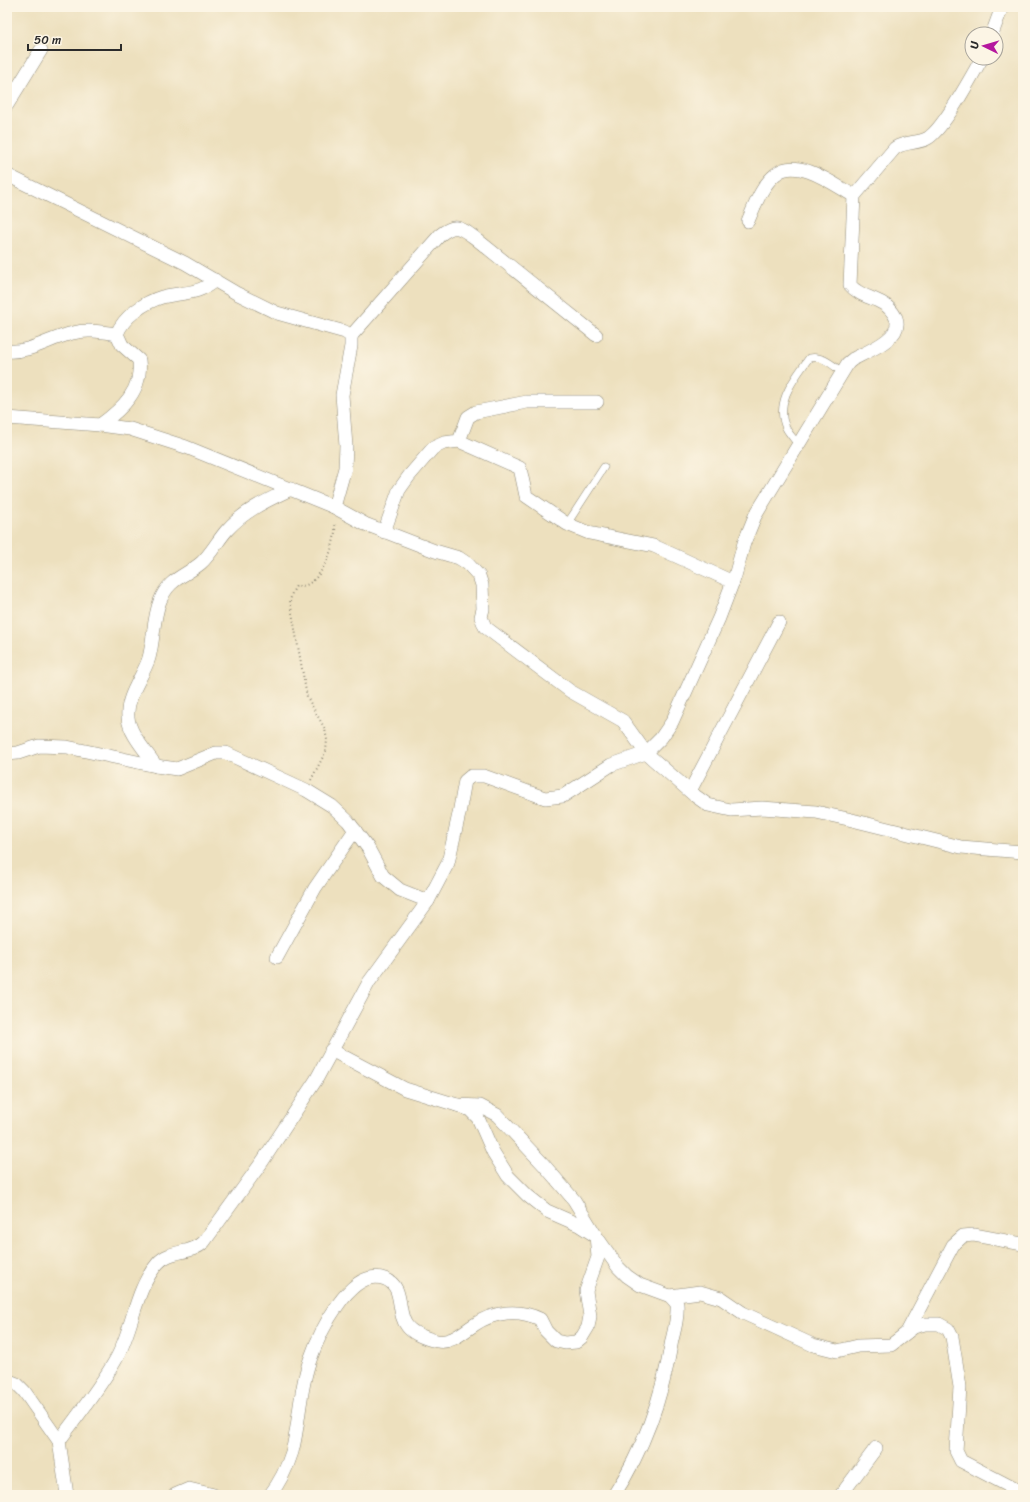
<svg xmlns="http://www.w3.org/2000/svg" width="1030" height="1502" font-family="Sriracha,sans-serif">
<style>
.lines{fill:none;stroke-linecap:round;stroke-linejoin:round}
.service-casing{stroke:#8c8674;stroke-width:8}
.minor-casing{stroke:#8c8674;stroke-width:14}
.path{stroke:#8c8674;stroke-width:2;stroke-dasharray:1 3;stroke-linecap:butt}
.service{stroke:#fff;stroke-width:7}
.minor{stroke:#fff;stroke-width:13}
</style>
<rect width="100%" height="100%" fill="#fcf5e5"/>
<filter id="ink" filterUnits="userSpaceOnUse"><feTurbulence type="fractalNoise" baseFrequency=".025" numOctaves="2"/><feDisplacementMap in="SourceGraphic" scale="8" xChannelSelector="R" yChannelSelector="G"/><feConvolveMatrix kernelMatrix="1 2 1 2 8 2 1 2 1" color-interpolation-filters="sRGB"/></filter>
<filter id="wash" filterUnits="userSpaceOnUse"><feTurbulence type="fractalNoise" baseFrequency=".012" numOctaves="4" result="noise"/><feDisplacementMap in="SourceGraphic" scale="16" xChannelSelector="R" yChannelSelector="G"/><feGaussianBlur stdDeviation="0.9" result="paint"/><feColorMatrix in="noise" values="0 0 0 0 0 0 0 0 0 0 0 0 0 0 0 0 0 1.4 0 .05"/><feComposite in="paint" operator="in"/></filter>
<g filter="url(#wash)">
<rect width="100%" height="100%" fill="#ede0be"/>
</g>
<g filter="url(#ink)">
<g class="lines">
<defs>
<g id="service">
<path d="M799 446C795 440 789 434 786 428 774 402 795 378 809 358 822 355 831 364 842 372"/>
<path d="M567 524 604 467"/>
</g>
<g id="minor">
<path d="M992 34 1002 7"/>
<path d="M7 105 41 50"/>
<path d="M7 175 185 263 236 293 277 313 345 332 351 336V346L342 395 346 446 345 468 334 507 365 524 435 551 459 558 468 564 479 576 482 585 483 609 481 617 485 627 570 691 623 721 646 753 694 795 708 805 731 810 762 808 816 812 848 819 961 847 1023 852"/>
<path d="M748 221C755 205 762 185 776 174 797 156 835 185 854 196"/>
<path d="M351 336 440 235C455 223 460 227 475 238L596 335"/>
<path d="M7 351C31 353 50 338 73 333 87 329 103 332 117 334"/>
<path d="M7 418 100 425 130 429 186 447 334 507"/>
<path d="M100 425C122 409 143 390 139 360L122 345 117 334C123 317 145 302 162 297 182 292 199 295 215 280"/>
<path d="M459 441 520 468 526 496 567 524 589 533 654 546 733 582"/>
<path d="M384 532 399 490 409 476 433 448 444 443 459 441 468 417 476 412 527 402H597"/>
<path d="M7 754 18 753 39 746 67 747 156 766 177 769 216 753H226L306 790 332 806 348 821 368 848 383 876 400 890 428 901 448 863 459 814 464 786 465 781 471 776H484L545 798 563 796 611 765 646 753 661 738 672 722 719 618 735 576 744 543 755 516 848 363 853 359C866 352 904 338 896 318 893 312 888 306 882 303 871 297 858 295 850 285L854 196 895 148C905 141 918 144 928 138 944 128 972 76 982 58"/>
<path d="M156 766C147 752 129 734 128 717 126 696 143 677 149 658 154 639 153 619 160 601 169 578 184 577 201 563 211 554 218 540 227 530 245 510 268 500 291 489"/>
<path d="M690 791 779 622"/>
<path d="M277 957 315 888 355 830"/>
<path d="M331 1050 405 1089 457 1105 470 1110 478 1118 493 1152 508 1176 528 1196 547 1211 579 1225 596 1236 618 1267 627 1276 640 1285 670 1296 677 1304C678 1316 675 1328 672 1340 663 1394 644 1449 614 1495"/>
<path d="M670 1296 700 1292 721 1298 743 1313 813 1345 837 1351 858 1346 891 1345 914 1327 925 1324H939L948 1329 952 1337 960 1387 956 1451 961 1461 1015 1489 1021 1495"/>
<path d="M907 1332 953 1245 963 1236 974 1235 1023 1244"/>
<path d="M7 1380 17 1384 24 1391 59 1441 67 1495"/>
<path d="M59 1441C78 1415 99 1389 115 1361 133 1331 134 1290 158 1263 170 1249 191 1255 204 1242L262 1162 316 1080 369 982 428 901"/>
<path d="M175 1495 189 1489 214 1495"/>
<path d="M270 1495C280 1482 287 1468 292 1452 300 1422 299 1390 310 1360 319 1334 350 1266 385 1279 405 1286 396 1313 407 1326 413 1334 428 1339 437 1341 451 1344 463 1332 474 1325 494 1311 519 1309 540 1319L546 1331 556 1341 565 1343 576 1342 582 1337 588 1327 590 1316 586 1291 598 1257 596 1236 574 1200 544 1165 497 1115 480 1106 457 1105"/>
<path d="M841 1495 876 1448"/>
</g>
</defs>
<!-- service casing -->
<use href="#service" class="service-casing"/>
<!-- minor casing -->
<use href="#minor" class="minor-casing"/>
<!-- path -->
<path class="path" d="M311 780 326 751 327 740 325 729 307 697 290 601 292 593 296 586C300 586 305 586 308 584 325 575 337 540 335 523"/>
<!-- service -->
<use href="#service" class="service"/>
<!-- minor -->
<use href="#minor" class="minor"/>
</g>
</g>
<!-- margin -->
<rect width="1030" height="1502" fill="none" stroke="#fcf5e5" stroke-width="24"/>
<!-- north arrow -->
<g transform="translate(984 46) rotate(275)"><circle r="19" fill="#fcf5e5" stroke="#a8a49b"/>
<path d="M0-3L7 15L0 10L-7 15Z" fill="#b5179e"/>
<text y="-6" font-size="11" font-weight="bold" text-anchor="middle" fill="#2b2b2b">U</text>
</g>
<!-- scale -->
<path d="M28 44v6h93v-6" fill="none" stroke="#2b2b2b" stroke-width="2"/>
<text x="34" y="44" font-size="12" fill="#2b2b2b" stroke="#fcf5e5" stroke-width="3" paint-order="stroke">50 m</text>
</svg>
